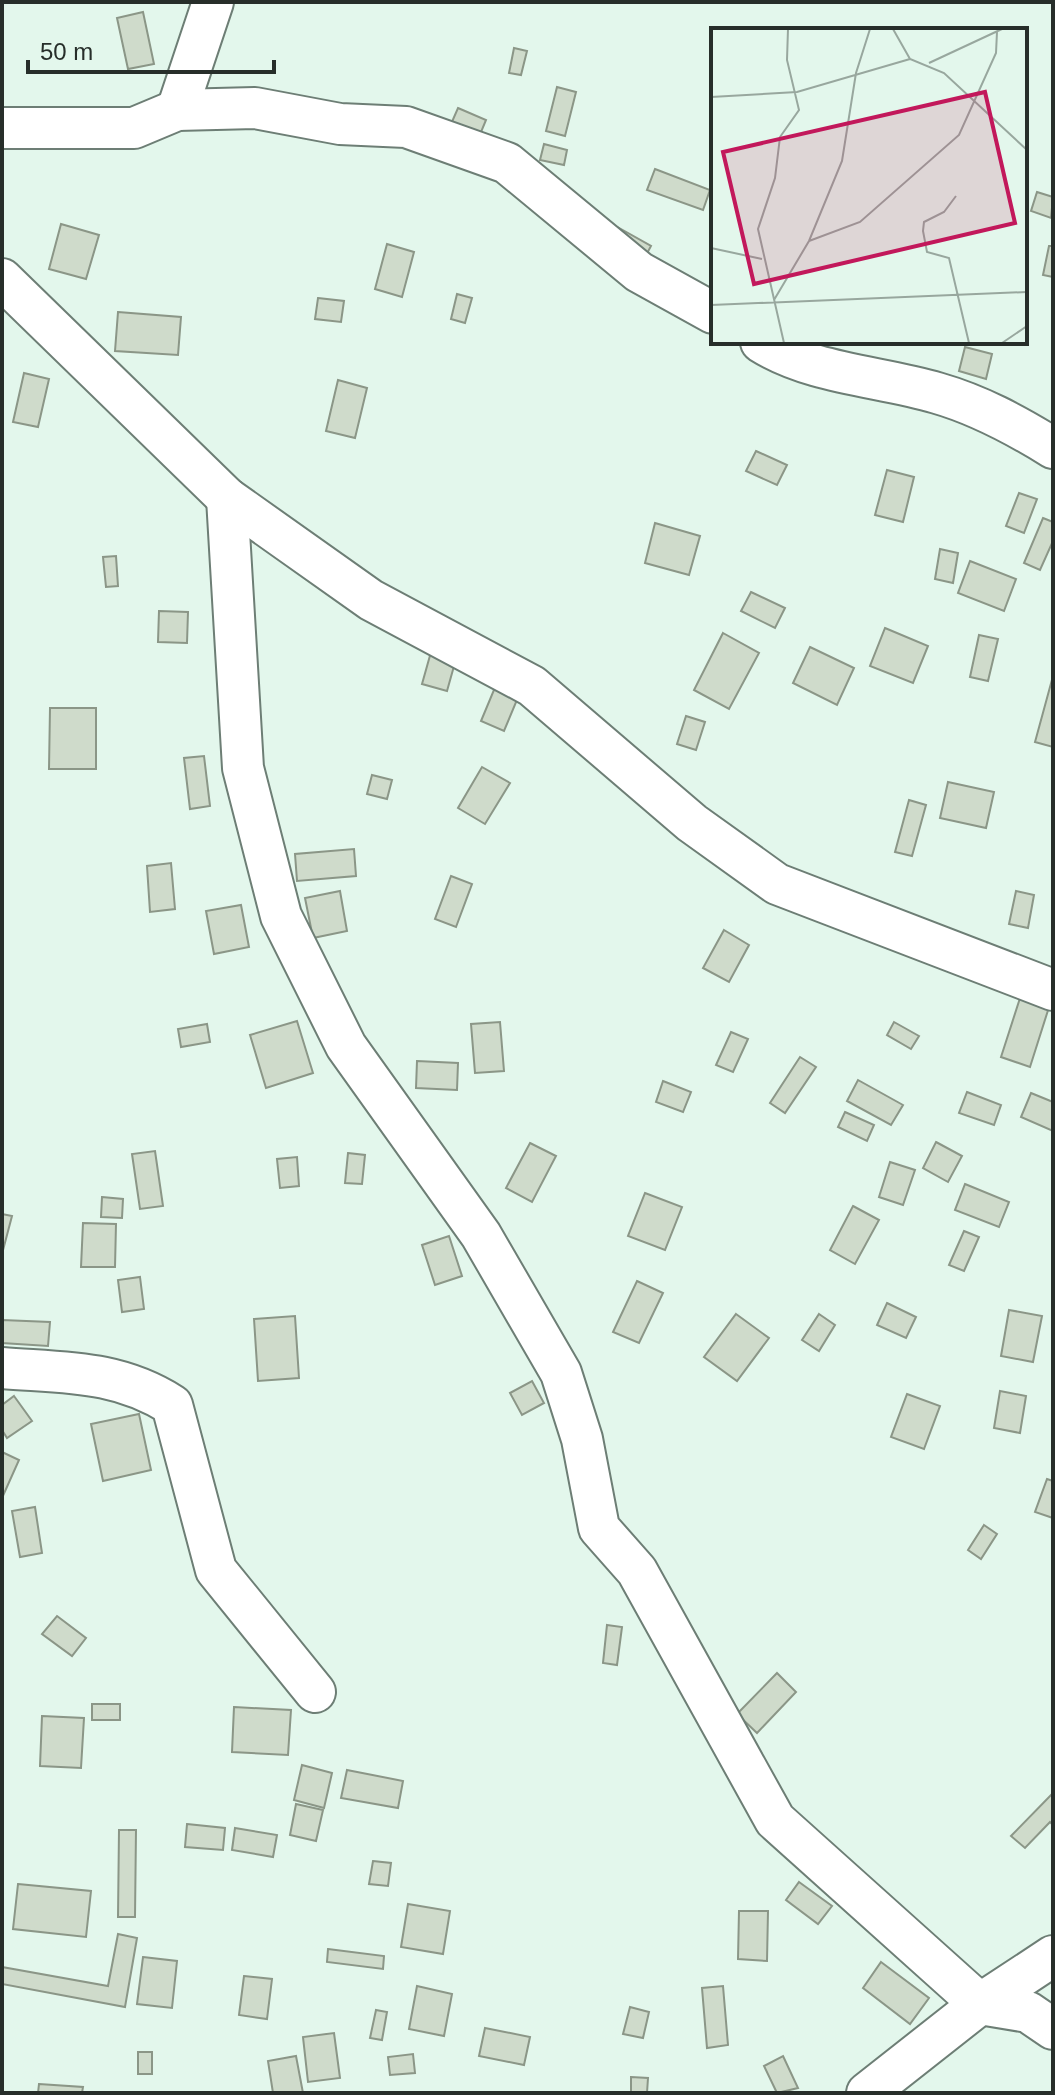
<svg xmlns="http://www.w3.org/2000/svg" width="1055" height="2095" font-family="Helvetica,sans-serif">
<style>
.building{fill:#cfdbcb;stroke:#8b9687;stroke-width:2}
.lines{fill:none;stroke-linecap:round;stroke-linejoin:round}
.minor-casing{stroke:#6d7e75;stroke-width:44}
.minor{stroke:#fff;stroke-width:40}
.inset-road{fill:none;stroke:#98a79e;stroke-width:2}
.view{fill:#c2185b;fill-opacity:0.15;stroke:#c2185b;stroke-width:4}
.inset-edge{fill:none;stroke:#272e2a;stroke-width:4}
</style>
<rect width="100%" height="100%" fill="#e3f7ec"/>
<!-- building -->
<g class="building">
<path d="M143 12 154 64 128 69 117 18Z"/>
<path d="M514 48 527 51 521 75 509 73Z"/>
<path d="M557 87 576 92 565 136 546 131Z"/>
<path d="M458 108 486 120 479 137 451 124Z"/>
<path d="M544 144 567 150 564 165 540 160Z"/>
<path d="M655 169 710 190 703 210 647 190Z"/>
<path d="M1037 192 1053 197 1051 218 1031 211Z"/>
<path d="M61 224 99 235 86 279 49 269Z"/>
<path d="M612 224 651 246 643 261Z"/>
<path d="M387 244 414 252 402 297 375 289Z"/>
<path d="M1049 246H1053V277L1043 275Z"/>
<path d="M457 294 472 298 465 323 451 319Z"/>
<path d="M318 298 344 301 341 322 315 319Z"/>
<path d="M118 312 181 317 178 355 115 351Z"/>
<path d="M965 347 992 354 986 379 959 371Z"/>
<path d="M24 373 49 379 38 427 13 422Z"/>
<path d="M338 380 367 388 355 438 326 431Z"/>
<path d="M756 451 787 465 777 485 746 471Z"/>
<path d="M887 470 914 477 903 522 875 515Z"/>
<path d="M1019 493 1037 499 1024 533 1006 526Z"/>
<path d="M1043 518 1053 522V541L1040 570 1024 563Z"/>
<path d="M655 523 700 536 689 575 645 563Z"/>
<path d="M940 549 958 553 953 583 935 579Z"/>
<path d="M116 556 118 586 106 587 103 557Z"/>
<path d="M970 561 1016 579 1004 611 958 593Z"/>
<path d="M751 592 785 608 775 628 741 611Z"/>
<path d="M159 611 188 612 187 643 158 642Z"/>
<path d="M885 628 928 646 913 683 870 666Z"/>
<path d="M723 633 759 653 729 709 694 690Z"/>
<path d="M979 635 998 639 988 681 970 677Z"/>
<path d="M810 647 854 668 837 705 793 683Z"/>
<path d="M431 652 456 659 447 691 422 684Z"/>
<path d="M1053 676V747L1035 742Z"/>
<path d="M496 685 519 695 504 731 481 721Z"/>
<path d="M50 708H96V769H49Z"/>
<path d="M686 716 705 722 696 750 677 744Z"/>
<path d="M204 756 210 806 190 809 184 758Z"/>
<path d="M482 767 510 783 485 824 458 808Z"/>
<path d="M372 775 392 780 387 799 367 794Z"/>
<path d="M948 782 994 792 986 828 940 818Z"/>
<path d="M909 800 926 805 912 856 895 852Z"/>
<path d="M354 849 356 876 297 881 295 854Z"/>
<path d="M171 863 175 909 150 912 147 866Z"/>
<path d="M451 876 472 884 456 927 435 919Z"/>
<path d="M340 891 347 931 313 938 305 898Z"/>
<path d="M1016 891 1034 895 1028 928 1009 924Z"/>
<path d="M241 905 249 947 214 954 206 911Z"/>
<path d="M724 930 749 945 729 982 703 968Z"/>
<path d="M1021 995 1050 1004 1030 1067 1001 1057Z"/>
<path d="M297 1021 313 1073 266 1088 250 1035Z"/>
<path d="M500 1022 504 1071 475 1073 471 1024Z"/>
<path d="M894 1022 919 1036 911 1049 887 1035Z"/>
<path d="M207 1024 210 1042 181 1047 178 1029Z"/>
<path d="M731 1032 748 1039 733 1072 716 1065Z"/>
<path d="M800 1057 816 1067 785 1113 770 1103Z"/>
<path d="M417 1061 458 1063 457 1090 416 1088Z"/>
<path d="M858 1080 903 1105 891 1125 847 1101Z"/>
<path d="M663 1081 691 1092 683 1112 656 1102Z"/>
<path d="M967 1092 1001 1105 994 1125 959 1113Z"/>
<path d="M1031 1093 1053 1102V1131L1021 1117Z"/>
<path d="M845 1112 874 1125 867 1141 838 1127Z"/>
<path d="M936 1142 962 1156 948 1182 923 1168Z"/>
<path d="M530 1143 556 1156 532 1202 506 1188Z"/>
<path d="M155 1151 163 1206 140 1209 132 1154Z"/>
<path d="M348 1153 365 1155 362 1184 345 1183Z"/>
<path d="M297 1157 299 1186 280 1188 277 1159Z"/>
<path d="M890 1162 915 1170 903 1205 879 1197Z"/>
<path d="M965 1184 1009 1202 999 1227 955 1210Z"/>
<path d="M645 1193 682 1207 665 1250 628 1236Z"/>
<path d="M102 1197 123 1199 122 1218 101 1217Z"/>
<path d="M853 1206 879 1220 855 1264 830 1250Z"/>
<path d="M2 1214 12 1216 2 1254Z"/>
<path d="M83 1223 116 1224 115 1267H81Z"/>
<path d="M964 1231 979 1237 964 1271 949 1265Z"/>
<path d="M449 1236 462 1276 435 1285 422 1245Z"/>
<path d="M140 1277 144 1309 122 1312 118 1280Z"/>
<path d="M637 1281 663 1293 639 1343 613 1332Z"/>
<path d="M887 1303 916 1317 906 1338 877 1325Z"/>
<path d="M1009 1310 1042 1316 1033 1362 1001 1356Z"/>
<path d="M736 1314 769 1338 737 1381 704 1357Z"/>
<path d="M819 1314 835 1325 819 1351 802 1340Z"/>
<path d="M295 1316 299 1378 258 1381 254 1319Z"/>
<path d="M2 1320 50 1322 48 1346 2 1343Z"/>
<path d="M532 1381 544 1403 522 1415 510 1393Z"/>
<path d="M1000 1391 1026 1396 1020 1433 994 1428Z"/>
<path d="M907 1394 940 1406 924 1449 891 1437Z"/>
<path d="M14 1396 32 1421 7 1438 2 1430V1405Z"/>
<path d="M139 1414 151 1470 103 1481 91 1424Z"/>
<path d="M2 1452 19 1460 2 1498Z"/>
<path d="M1047 1479 1053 1481V1518L1035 1512Z"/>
<path d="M35 1507 42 1553 20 1557 12 1511Z"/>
<path d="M984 1525 997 1534 981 1559 968 1550Z"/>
<path d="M57 1616 86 1638 72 1656 42 1634Z"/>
<path d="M607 1625 622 1627 617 1665 603 1663Z"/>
<path d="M777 1673 796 1692 757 1733 737 1714Z"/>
<rect x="92" y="1704" width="28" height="16"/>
<path d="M234 1707 291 1710 288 1755 232 1752Z"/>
<path d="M42 1716 84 1718 81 1768 40 1766Z"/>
<path d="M302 1765 332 1773 324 1808 294 1800Z"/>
<path d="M347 1770 403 1781 398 1808 341 1798Z"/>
<path d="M1053 1793V1825L1050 1822 1025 1848 1011 1836Z"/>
<path d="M296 1804 323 1810 316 1841 290 1835Z"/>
<path d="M187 1824 225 1828 223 1850 185 1847Z"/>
<path d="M235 1828 277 1835 273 1857 232 1850Z"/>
<path d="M119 1830H136L135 1917H118Z"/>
<path d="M373 1861 391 1863 388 1886 369 1884Z"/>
<path d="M799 1882 832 1906 818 1924 786 1900Z"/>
<path d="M18 1884 91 1891 86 1937 13 1929Z"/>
<path d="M408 1904 450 1911 443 1954 401 1947Z"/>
<path d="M739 1911H768L767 1961 738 1959Z"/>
<path d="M118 1934 137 1938 125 2007 2 1984V1967L108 1986Z"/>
<path d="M328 1949 384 1956 383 1969 327 1962Z"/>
<path d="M143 1957 177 1961 172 2008 137 2004Z"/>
<path d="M881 1962 929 1998 910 2024 863 1988Z"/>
<path d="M244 1976 272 1979 267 2019 239 2015Z"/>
<path d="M417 1986 452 1994 444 2036 409 2029Z"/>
<path d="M723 1986 728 2045 707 2048 702 1988Z"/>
<path d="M630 2007 649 2012 643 2038 623 2034Z"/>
<path d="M376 2010 387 2012 382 2040 370 2038Z"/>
<path d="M485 2028 530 2037 524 2065 479 2056Z"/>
<path d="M334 2033 340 2078 308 2082 303 2037Z"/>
<rect x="138" y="2052" width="14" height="22"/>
<path d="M413 2054 415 2073 390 2075 388 2057Z"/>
<path d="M296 2056 303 2093H273L268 2061Z"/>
<path d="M783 2056 798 2088 777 2093 764 2066Z"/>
<path d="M631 2077 648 2078 647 2093H631Z"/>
<path d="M39 2084 83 2087 82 2093H38Z"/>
</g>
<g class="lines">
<defs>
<g id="minor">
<path d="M177 110 213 2"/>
<path d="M2 128H134L177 110 255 108 340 124 406 127 507 163 639 272 713 313"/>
<path d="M2 279 227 498 371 600 532 686 692 823 777 884 1053 990"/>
<path d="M761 342C812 374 880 376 937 393 979 405 1016 425 1053 448"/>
<path d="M227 498 243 768 281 916 346 1046 481 1235 561 1373 582 1439 599 1528 637 1571 775 1820 980 2004 1028 2012 1053 2029"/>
<path d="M2 1368C65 1373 117 1370 172 1405L216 1570 315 1692"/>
<path d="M867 2093 980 2004 1053 1956"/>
</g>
</defs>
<!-- minor casing -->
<use href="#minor" class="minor-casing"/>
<!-- minor -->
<use href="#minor" class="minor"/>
</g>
<!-- overview -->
<g transform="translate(711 28)">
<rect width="316" height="316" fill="#e3f7ec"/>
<path class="inset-road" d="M182 1 199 31 233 45 316 122M218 35 291 1M0 69 86 64 199 31M245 168 233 184 213 194 212 203 216 224 238 230 258 315M98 213 149 194 248 107 285 25 286 4M0 220 51 231M63 272 98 213 131 133 145 45 159 1M0 277 316 264M73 315 47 201 64 150 69 109 88 82 76 32 77 1M291 315 316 298"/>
<path class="view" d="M274 64 304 195 43 256 12 124Z"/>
<rect width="316" height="316" class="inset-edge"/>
</g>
<!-- border -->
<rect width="1055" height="2095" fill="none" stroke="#272e2a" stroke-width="8"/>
<!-- scale -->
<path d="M28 60v12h246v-12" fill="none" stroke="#272e2a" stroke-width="4"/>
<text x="40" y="60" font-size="24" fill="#272e2a" stroke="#e3f7ec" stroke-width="6" paint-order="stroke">50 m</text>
</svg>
